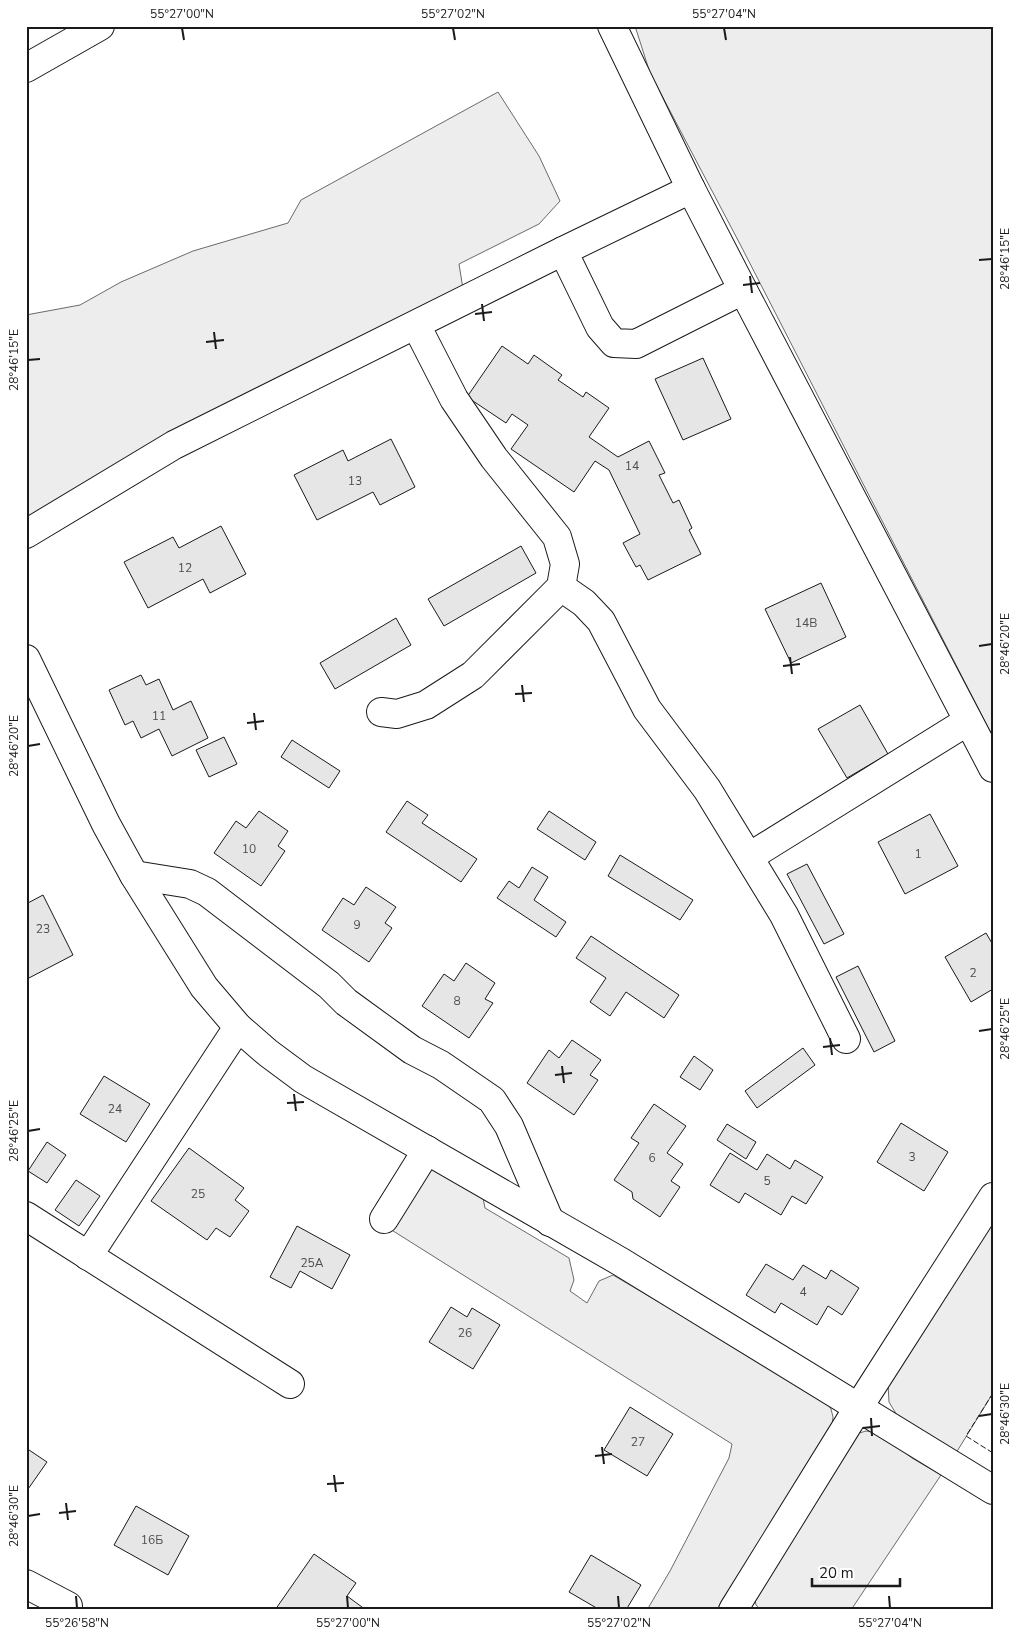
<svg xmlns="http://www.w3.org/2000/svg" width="1019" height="1636" font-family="'Nunito Sans',sans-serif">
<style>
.built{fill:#ededed;stroke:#6a6a6a}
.building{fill:#e6e6e6;stroke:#1a1a1a}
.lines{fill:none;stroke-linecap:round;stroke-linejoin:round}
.minor-casing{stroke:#1a1a1a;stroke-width:30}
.major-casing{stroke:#1a1a1a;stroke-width:30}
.minor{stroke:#fff;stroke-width:28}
.major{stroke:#fff;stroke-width:28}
.fence{stroke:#1a1a1a;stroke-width:1;stroke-dasharray:6 2.5;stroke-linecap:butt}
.ticks{fill:none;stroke:#1a1a1a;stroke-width:2}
.labels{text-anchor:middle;stroke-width:4;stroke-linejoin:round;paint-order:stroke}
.number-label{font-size:12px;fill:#4d4d4d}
.neatline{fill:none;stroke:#1a1a1a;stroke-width:2}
.ticks-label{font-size:12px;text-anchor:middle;fill:#1a1a1a}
</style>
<rect width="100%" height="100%" fill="#fff"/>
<!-- built -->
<g class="built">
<path d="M635 26H993V737L741 246 650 73Z"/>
<path d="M498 92 539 156 560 201 539 224 459 264 463 289 26 524V315L80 305 121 282 193 251 288 223 301 200Z"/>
<path d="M428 1165 483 1198 485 1208 569 1258 574 1280 570 1291 587 1303 599 1281 613 1275 826 1401 831 1409 833 1417 832 1426 719 1610H647L670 1571 729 1458 732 1444 390 1229Z"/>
<path d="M993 1219V1393L956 1453 898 1417 889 1402 888 1384Z"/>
<path d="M866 1431 879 1433 912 1458 941 1475 851 1610H761L756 1605 755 1600 856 1434Z"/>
</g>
<!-- building -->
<g class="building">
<path d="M502 346 528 364 534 355 562 375 558 380 583 397 586 392 609 408 589 437 618 457 649 441 665 473 659 475 673 503 679 500 692 528 689 530 701 554 648 580 640 565 636 567 623 543 640 534 609 470 595 461 574 492 511 449 528 425 512 414 506 423 467 397Z"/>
<path d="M703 358 731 419 683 440 655 379Z"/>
<path d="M391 439 415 487 380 505 373 492 317 520 294 475 343 450 348 461Z"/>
<path d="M221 526 246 574 210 593 203 579 148 608 124 562 173 537 179 548Z"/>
<path d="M521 546 536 573 444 626 428 599Z"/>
<path d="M821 583 846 637 791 663 765 609Z"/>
<path d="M396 618 411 645 335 689 320 663Z"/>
<path d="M141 675 146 685 159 679 173 710 191 701 208 738 172 756 159 729 141 738 133 721 125 725 109 690Z"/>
<path d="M860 705 888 754 847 778 818 729Z"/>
<path d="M224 737 237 764 209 777 196 750Z"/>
<path d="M292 740 340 771 329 788 281 757Z"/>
<path d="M407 801 428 815 422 823 477 859 461 882 386 832Z"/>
<path d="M259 811 288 831 278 846 285 851 261 886 214 853 236 821 246 828Z"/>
<path d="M549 811 596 842 585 860 537 829Z"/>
<path d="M930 814 958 866 905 894 878 842Z"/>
<path d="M620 855 693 900 680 920 608 876Z"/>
<path d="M807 864 844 934 824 944 787 874Z"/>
<path d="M532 867 548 877 534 900 566 922 556 937 497 898 509 881 519 888Z"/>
<path d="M366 887 396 907 385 923 392 928 369 962 322 930 343 898 354 905Z"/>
<path d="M43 895 73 955 27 979 26 904Z"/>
<path d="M986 933 993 945V989L971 1002 945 957Z"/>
<path d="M591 936 679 995 664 1018 626 992 610 1016 590 1002 606 978 576 958Z"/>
<path d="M466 963 495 983 485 999 493 1003 469 1038 422 1006 444 974 454 981Z"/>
<path d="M858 966 895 1041 874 1052 836 977Z"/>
<path d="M572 1040 601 1060 590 1075 598 1080 574 1115 527 1083 549 1050 559 1058Z"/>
<path d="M803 1048 815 1065 757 1108 745 1091Z"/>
<path d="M694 1056 713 1070 700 1090 680 1077Z"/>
<path d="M104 1076 150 1104 126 1142 80 1114Z"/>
<path d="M654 1104 686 1126 667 1153 683 1164 671 1181 680 1187 660 1217 633 1199 632 1192 614 1180 639 1143 631 1138Z"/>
<path d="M901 1123 948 1152 924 1191 877 1162Z"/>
<path d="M727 1124 756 1142 746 1159 717 1140Z"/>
<path d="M47 1142 66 1155 47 1183 28 1171Z"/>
<path d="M189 1148 244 1188 235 1200 249 1211 230 1237 216 1228 207 1240 151 1201Z"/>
<path d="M730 1153 757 1170 767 1154 790 1169 795 1160 823 1177 806 1204 792 1196 781 1215 745 1193 739 1203 710 1185Z"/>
<path d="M76 1180 100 1196 79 1226 55 1210Z"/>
<path d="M297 1226 350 1255 332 1289 300 1271 291 1288 270 1277Z"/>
<path d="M766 1264 793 1280 803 1265 826 1279 831 1270 859 1288 842 1315 828 1306 817 1325 781 1303 775 1313 746 1295Z"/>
<path d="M451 1307 467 1317 472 1308 500 1325 473 1369 429 1342Z"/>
<path d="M630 1407 673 1434 647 1476 604 1450Z"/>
<path d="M26 1448 47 1462 26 1492Z"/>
<path d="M136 1506 189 1536 168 1575 114 1545Z"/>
<path d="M314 1554 356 1583 347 1596 366 1610H275Z"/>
<path d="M591 1555 641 1585 626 1610H600L569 1592Z"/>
</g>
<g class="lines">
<defs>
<g id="minor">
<path d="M612 26 691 189 743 290 993 768"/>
<path d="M563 251 600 327 614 343 636 344 743 290"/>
<path d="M26 534 174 445 563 251 691 189"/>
<path d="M561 587 584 603 601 621 647 709 707 789 784 915 846 1039"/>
<path d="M26 659 106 824 134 875 204 987 238 1027 268 1053 303 1079 621 1262 993 1490"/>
<path d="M381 712 397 714 426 705 473 675 561 587 565 564 557 537 494 458 454 399 416 325"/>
<path d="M749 857 968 721"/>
<path d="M134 875 190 884 207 892 329 985 346 1002 412 1050 441 1065 492 1100 509 1126 550 1222"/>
<path d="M26 1216 290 1384"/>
<path d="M384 1219 427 1150"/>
<path d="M88 1256 238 1027"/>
<path d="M26 1584 68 1606"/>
<path d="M733 1610 858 1408 993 1197"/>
</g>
<path id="major" d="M26 68 100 26"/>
</defs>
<!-- minor casing -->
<use href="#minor" class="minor-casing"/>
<!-- major casing -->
<use href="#major" class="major-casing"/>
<!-- minor -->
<use href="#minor" class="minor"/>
<!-- major -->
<use href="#major" class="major"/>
<!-- fence -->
<path class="fence" d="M993 1393 966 1436 993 1453"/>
</g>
<!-- ticks -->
<path class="ticks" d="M182 28 184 40M453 28 455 40M724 28 726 40M979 260 992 259M750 276 752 293M743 285 760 283M482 304 484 321M475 314 492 312M214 332 216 349M206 342 224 340M28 360 40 359M979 646 992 644M790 657 792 674M783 666 800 664M522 685 524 702M515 694 532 693M254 713 256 730M247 723 264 721M28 746 40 744M979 1031 992 1029M830 1038 832 1055M823 1047 840 1045M562 1066 564 1083M555 1075 572 1073M294 1094 296 1111M287 1103 304 1102M28 1131 40 1129M979 1416 992 1414M871 1418 872 1436M863 1428 880 1426M602 1447 604 1464M595 1456 612 1454M334 1475 336 1492M327 1484 344 1483M66 1503 68 1520M59 1513 76 1511M28 1516 40 1514M76 1596 77 1608M347 1596 348 1608M618 1596 619 1608M889 1596 890 1608"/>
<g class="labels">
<!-- number labels -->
<g class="number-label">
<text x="632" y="470">14</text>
<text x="355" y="485">13</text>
<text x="185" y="572">12</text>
<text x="806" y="627">14В</text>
<text x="159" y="720">11</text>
<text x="249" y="853">10</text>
<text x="918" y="858">1</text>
<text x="357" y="929">9</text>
<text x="43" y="933">23</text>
<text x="973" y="977">2</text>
<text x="457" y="1005">8</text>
<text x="115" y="1113">24</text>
<text x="912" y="1161">3</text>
<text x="652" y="1162">6</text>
<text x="767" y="1185">5</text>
<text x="198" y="1198">25</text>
<text x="312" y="1267">25А</text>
<text x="803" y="1296">4</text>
<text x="465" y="1337">26</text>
<text x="638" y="1446">27</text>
<text x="152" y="1544">16Б</text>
</g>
</g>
<!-- border -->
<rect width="1019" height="1636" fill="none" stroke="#ffffff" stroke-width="55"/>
<!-- scale -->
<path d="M812 1578v8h88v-8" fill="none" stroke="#1a1a1a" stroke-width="2.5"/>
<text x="819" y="1578" font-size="15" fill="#1a1a1a" stroke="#ffffff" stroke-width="4" paint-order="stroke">20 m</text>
<rect x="28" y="28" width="964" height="1580" class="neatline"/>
<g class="ticks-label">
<text x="182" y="18">55°27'00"N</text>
<text x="453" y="18">55°27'02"N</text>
<text x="724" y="18">55°27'04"N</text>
<text transform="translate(1005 259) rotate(-90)" y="4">28°46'15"E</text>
<text transform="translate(14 360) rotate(-90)" y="4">28°46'15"E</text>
<text transform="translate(1005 644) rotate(-90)" y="4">28°46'20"E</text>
<text transform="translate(14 746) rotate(-90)" y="4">28°46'20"E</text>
<text transform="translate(1005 1029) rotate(-90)" y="4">28°46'25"E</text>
<text transform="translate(14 1131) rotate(-90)" y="4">28°46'25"E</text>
<text transform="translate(1005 1414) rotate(-90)" y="4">28°46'30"E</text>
<text transform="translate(14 1516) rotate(-90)" y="4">28°46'30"E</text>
<text x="77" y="1627">55°26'58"N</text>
<text x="348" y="1627">55°27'00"N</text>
<text x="619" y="1627">55°27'02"N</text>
<text x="890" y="1627">55°27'04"N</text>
</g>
</svg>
